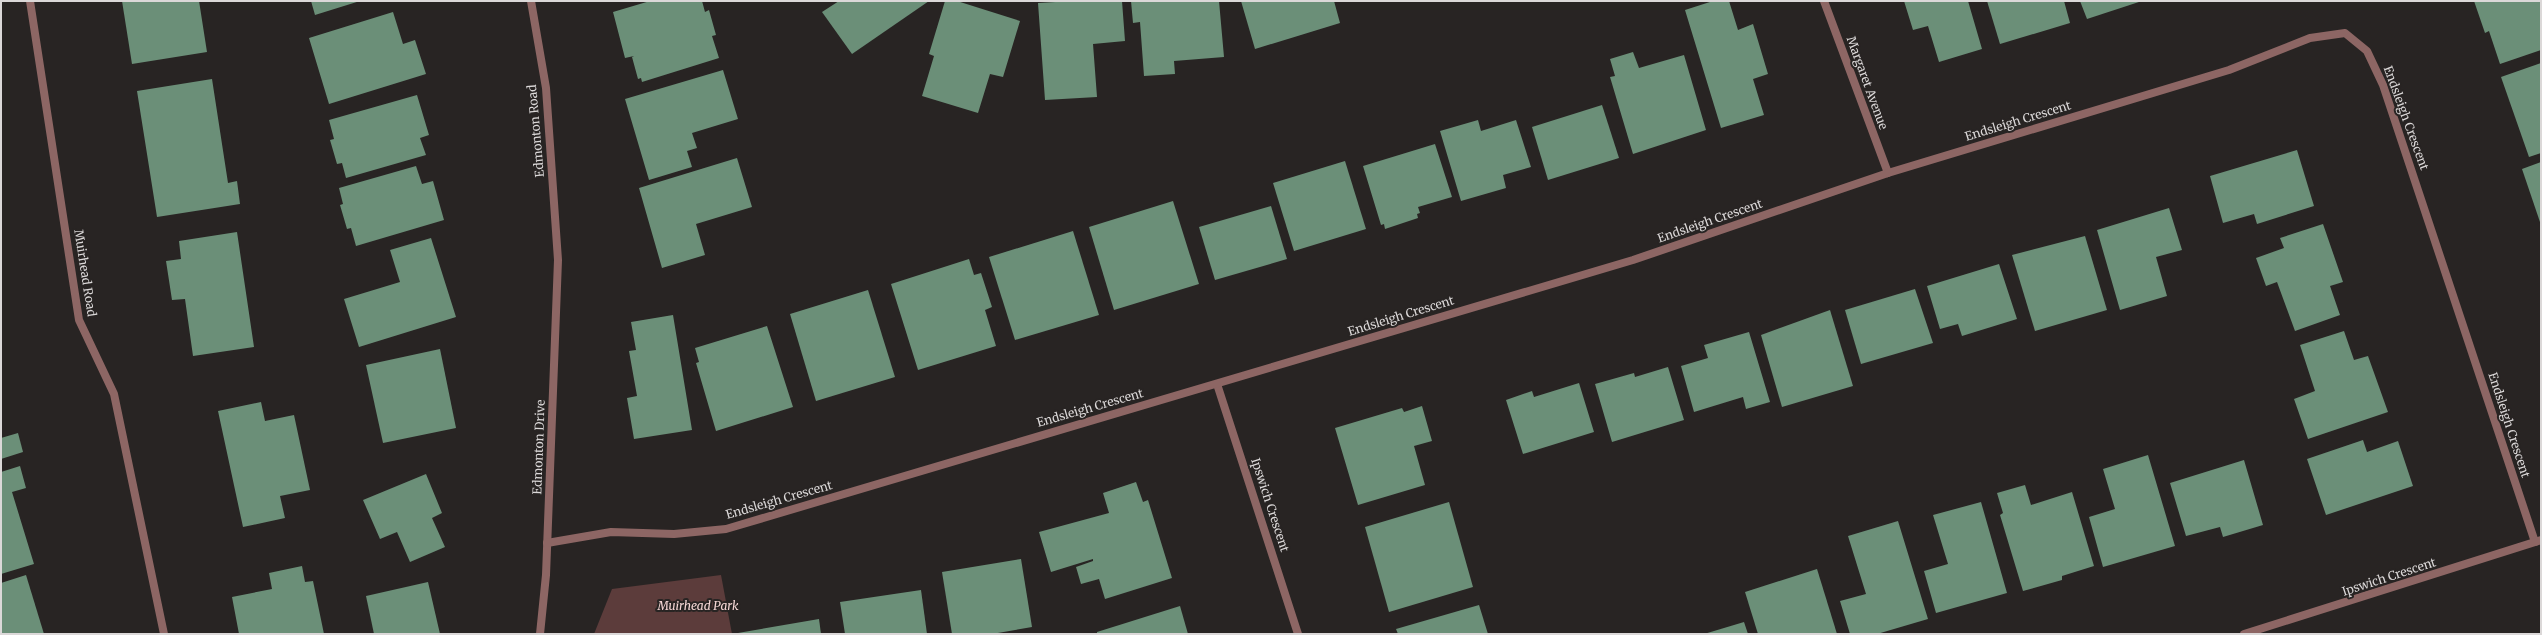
<svg xmlns="http://www.w3.org/2000/svg" width="2542" height="635" font-family="Merriweather,serif">
<style>
.green{fill:#5c3c3b}
.building{fill:#6b8f78}
.lines{fill:none;stroke-linecap:round;stroke-linejoin:round}
.street{stroke:#8d6664;stroke-width:8}
.labels{text-anchor:middle;stroke-width:4;stroke-linejoin:round;paint-order:stroke}
.street-label{font-size:12px;fill:#dbd8d8;stroke:#282423}
.park-label{font-size:12px;font-style:italic;fill:#f6d8d6;stroke:#282423}
</style>
<rect width="100%" height="100%" fill="#282423"/>
<!-- green -->
<path class="green" d="M721 575 732 634H594L612 589Z"/>
<!-- building -->
<g class="building">
<path d="M122 1H199L207 52 132 64Z"/>
<path d="M311 1H360L315 15Z"/>
<path d="M650 1H702L705 12 709 10 716 35 712 36 719 58 642 82 641 78 638 79 632 57 634 56 625 58 613 12Z"/>
<path d="M839 1H929L852 54 822 12Z"/>
<path d="M945 1H957L1020 21 1003 77 990 74 978 113 922 96 934 56 929 54Z"/>
<path d="M1073 1H1122L1125 41 1093 44 1097 97 1045 100 1038 3Z"/>
<path d="M1131 1H1219L1224 57 1174 61 1175 74 1144 76 1140 22 1133 23Z"/>
<path d="M1241 1H1334L1340 23 1255 49Z"/>
<path d="M1713 1H1729L1738 30 1753 24 1768 74 1753 79 1764 115 1721 128 1685 10Z"/>
<path d="M1904 1H1968L1982 49 1939 62 1928 26 1913 30Z"/>
<path d="M1987 1H2064L2070 23 2000 44Z"/>
<path d="M2080 1H2142L2087 19Z"/>
<path d="M2474 1H2541V50L2500 64 2489 31 2485 33Z"/>
<path d="M393 12 403 44 415 40 426 74 329 104 309 38Z"/>
<path d="M1633 52 1639 68 1684 55 1706 130 1633 154 1610 77 1615 76 1610 59Z"/>
<path d="M2541 63V153L2529 157 2501 77Z"/>
<path d="M723 70 738 119 692 133 697 148 687 151 692 167 649 180 625 99Z"/>
<path d="M212 79 228 183 237 181 240 204 157 217 137 91Z"/>
<path d="M417 95 429 135 420 138 426 155 346 178 342 163 337 164 330 140 334 139 329 120Z"/>
<path d="M1602 105 1619 158 1548 180 1532 127Z"/>
<path d="M1478 120 1481 131 1516 120 1531 167 1503 175 1506 188 1461 201 1440 131Z"/>
<path d="M1435 144 1452 197 1418 207 1420 213 1417 214 1418 218 1385 229 1384 224 1381 225 1363 166Z"/>
<path d="M2297 150 2314 206 2257 224 2254 214 2223 223 2210 176Z"/>
<path d="M737 158 752 207 696 224 705 255 662 268 639 188Z"/>
<path d="M1345 161 1366 229 1294 251 1273 183Z"/>
<path d="M2541 162V225L2522 169Z"/>
<path d="M416 166 422 184 433 181 444 220 356 246 351 228 347 229 340 205 343 204 339 188Z"/>
<path d="M1173 201 1199 284 1114 310 1089 227Z"/>
<path d="M1271 206 1287 259 1215 280 1199 227Z"/>
<path d="M2169 208 2182 250 2156 257 2167 296 2120 310 2097 230Z"/>
<path d="M2323 224 2343 282 2330 286 2340 315 2295 331 2277 282 2266 286 2256 258 2284 248 2280 238Z"/>
<path d="M1073 231 1099 315 1015 340 989 257Z"/>
<path d="M237 232 254 347 193 356 185 299 172 300 166 261 181 259 179 241Z"/>
<path d="M2085 236 2107 310 2035 331 2012 255Z"/>
<path d="M431 238 456 317 359 347 344 299 400 282 390 250Z"/>
<path d="M969 259 974 275 981 273 992 307 985 310 996 346 918 370 891 284Z"/>
<path d="M1999 264 2017 319 1962 336 1958 324 1940 329 1927 286Z"/>
<path d="M1915 289 1933 343 1861 364 1845 310Z"/>
<path d="M868 290 895 377 816 401 790 314Z"/>
<path d="M1830 310 1853 386 1782 407 1761 335Z"/>
<path d="M673 315 692 430 634 439 627 398 637 396 629 351 636 350 631 322Z"/>
<path d="M767 326 793 407 716 431 696 363 699 362 695 348Z"/>
<path d="M2344 331 2354 360 2368 356 2388 412 2308 439 2294 399 2315 391 2300 345Z"/>
<path d="M1749 332 1770 402 1746 409 1743 397 1694 412 1681 366 1708 358 1704 345Z"/>
<path d="M440 349 456 428 383 443 366 365Z"/>
<path d="M1668 367 1684 420 1612 442 1595 384 1634 373 1635 377Z"/>
<path d="M1579 383 1594 432 1523 454 1506 400 1532 391 1534 397Z"/>
<path d="M261 402 265 421 294 415 310 490 280 496 285 518 243 527 218 411Z"/>
<path d="M1422 406 1432 441 1414 446 1425 485 1358 505 1335 428 1402 408 1404 412Z"/>
<path d="M18 433 23 452 1 459V438Z"/>
<path d="M2363 440 2367 452 2398 441 2413 486 2326 515 2307 459Z"/>
<path d="M2148 455 2175 546 2103 567 2089 517 2115 509 2103 469Z"/>
<path d="M2244 460 2263 525 2223 537 2220 527 2186 536 2170 483Z"/>
<path d="M20 466 26 488 12 492 34 564 1 574V472Z"/>
<path d="M426 474 442 513 432 518 445 547 410 562 397 532 380 539 363 500Z"/>
<path d="M1136 482 1143 502 1148 500 1172 578 1105 599 1099 579 1081 584 1076 567 1093 561V559L1051 572 1039 532 1109 513 1103 493Z"/>
<path d="M2025 485 2031 505 2072 492 2094 566 2062 576V580L2023 591 2000 515 2003 513 1997 493Z"/>
<path d="M1449 502 1473 587 1389 612 1365 527Z"/>
<path d="M1981 502 2007 593 1936 613 1924 571 1948 564 1933 515Z"/>
<path d="M1898 521 1928 619 1877 634H1850L1840 601 1866 594 1848 536Z"/>
<path d="M1021 559 1032 627 992 634H952L942 572Z"/>
<path d="M302 566 305 582 313 581 324 634H239L232 597 272 589 269 573Z"/>
<path d="M1817 569 1837 634H1758L1745 592Z"/>
<path d="M26 575 44 634H1V583Z"/>
<path d="M428 582 440 634H374L366 596Z"/>
<path d="M921 590 927 634H845L840 602Z"/>
<path d="M1479 605 1488 634H1398L1396 629Z"/>
<path d="M1180 606 1188 634H1097V632Z"/>
<path d="M819 619 821 634H738V633Z"/>
<path d="M1744 622 1748 634H1704Z"/>
</g>
<g class="lines">
<!-- street -->
<g class="street">
<path d="M30 1 79 320 114 394 164 634"/>
<path d="M531 1 546 88 558 260 546 575 540 634"/>
<path d="M1824 1 1888 173"/>
<path d="M1217 384 1298 634"/>
<path d="M547 543 611 532 674 534 726 529 1633 260 1888 173 2229 70 2310 38 2345 33 2367 51 2383 85 2535 542"/>
<path d="M2244 634 2541 540"/>
</g>
</g>
<g class="labels">
<!-- street labels -->
<g class="street-label">
<text transform="translate(1867 83) rotate(70)" y="4">Margaret Avenue</text>
<text transform="translate(2406 118) rotate(70)" y="4">Endsleigh Crescent</text>
<text transform="translate(2018 121) rotate(-17)" y="4">Endsleigh Crescent</text>
<text transform="translate(536 131) rotate(-95)" y="4">Edmonton Road</text>
<text transform="translate(1710 221) rotate(-19)" y="4">Endsleigh Crescent</text>
<text transform="translate(85 273) rotate(81)" y="4">Muirhead Road</text>
<text transform="translate(1401 316) rotate(-17)" y="4">Endsleigh Crescent</text>
<text transform="translate(1090 408) rotate(-16)" y="4">Endsleigh Crescent</text>
<text transform="translate(2509 425) rotate(72)" y="4">Endsleigh Crescent</text>
<text transform="translate(539 447) rotate(-88)" y="4">Edmonton Drive</text>
<text transform="translate(779 500) rotate(-16)" y="4">Endsleigh Crescent</text>
<text transform="translate(1270 505) rotate(72)" y="4">Ipswich Crescent</text>
<text transform="translate(2389 577) rotate(-18)" y="4">Ipswich Crescent</text>
</g>
<!-- park labels -->
<g class="park-label">
<text x="698" y="610">Muirhead Park</text>
</g>
</g>
<!-- border -->
<rect width="2542" height="635" fill="none" stroke="#dbd8d8" stroke-width="4"/>
</svg>
